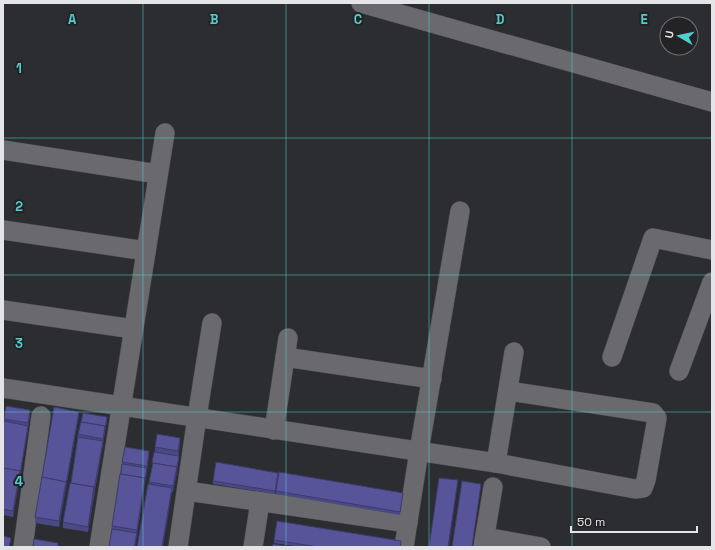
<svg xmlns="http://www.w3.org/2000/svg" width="715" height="550" font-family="'Space Grotesk',sans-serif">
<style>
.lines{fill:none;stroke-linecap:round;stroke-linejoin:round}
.minor-casing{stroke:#4b4b4e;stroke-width:20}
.minor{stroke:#6a6a6e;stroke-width:19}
.wall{fill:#4b4884}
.shaded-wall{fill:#3d3b6c}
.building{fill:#57549a;stroke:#3d3b6c}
.grid{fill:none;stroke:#52cdcf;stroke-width:1;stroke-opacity:0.55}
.grid-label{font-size:13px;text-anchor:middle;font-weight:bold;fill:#52cdcf;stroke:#232326;stroke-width:4;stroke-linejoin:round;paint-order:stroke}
</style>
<rect width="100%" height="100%" fill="#2c2d30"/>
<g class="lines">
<defs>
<g id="minor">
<path d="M361 3 712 102"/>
<path d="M3 150 158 174"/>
<path d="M3 230 146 251"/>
<path d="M3 310 133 329"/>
<path d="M285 357 432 379"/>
<path d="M612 357 653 238 712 250"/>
<path d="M679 371 712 282"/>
<path d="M3 388 496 463 635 489 643 488 646 480 657 418 653 413 508 391"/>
<path d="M274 430 288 338"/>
<path d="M496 463 514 352"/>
<path d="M187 491 408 523"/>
<path d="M485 537 541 547"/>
<path d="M23 547 41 416"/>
<path d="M99 547 165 133"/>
<path d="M178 547 197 417 212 323"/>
<path d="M253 547 260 502"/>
<path d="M404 547 419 451 460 211"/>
<path d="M483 547 493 487"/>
</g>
</defs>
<!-- minor casing -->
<use href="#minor" class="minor-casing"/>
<!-- minor -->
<use href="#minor" class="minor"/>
</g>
<!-- wall -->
<g class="wall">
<path d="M79 415 59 527 35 523V517L42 477Z"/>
<path d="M30 416 13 517 3 515V426L4 419Z"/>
<path d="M107 420 88 532 63 528V522L71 483 78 434Z"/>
<path d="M180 443 177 472 173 492H172V493L149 484 155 452V447Z"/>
<path d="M149 456 135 547H109L122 462Z"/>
<path d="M278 475 275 494 213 484V481Z"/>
<path d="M276 491 403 496 400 515 276 494Z"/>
<path d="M274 540 401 544V547H300L274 543Z"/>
</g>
<!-- shaded-wall -->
<g class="shaded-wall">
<path d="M30 410V416L28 429V423Z"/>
<path d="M79 412V415L66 487V484Z"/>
<path d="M28 426V429L13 517V511Z"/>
<path d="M105 426V432L103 444V439Z"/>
<path d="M180 438V443L178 457V451Z"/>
<path d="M103 441V444L94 493V490Z"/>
<path d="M149 451V456L147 471V466Z"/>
<path d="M177 467V472L173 492V486Z"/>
<path d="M147 468 135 547H134L145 478Z"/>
<path d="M458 480 449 547H448Z"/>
<path d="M66 482V487L59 527V521Z"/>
<path d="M94 487V493L88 532V527Z"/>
<path d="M172 488V493L163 547H162Z"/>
</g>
<!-- building -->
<g class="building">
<path d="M6 406 30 410 28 423 4 419Z"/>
<path d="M54 407 79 412 66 484V482L42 477Z"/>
<path d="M83 413 107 417 105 429V426L81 422Z"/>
<path d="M4 421 28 426 20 474V471L3 468V426Z"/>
<path d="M81 422 105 426 103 439 78 434Z"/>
<path d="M157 434 180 438 178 451 155 447Z"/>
<path d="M78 437 103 441 94 490V487L71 483Z"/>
<path d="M125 447 149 451 147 466 122 462Z"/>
<path d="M154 452 179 456 177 467 152 463Z"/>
<path d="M216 462 278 473 275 491 213 481Z"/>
<path d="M153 463 177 467 173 486 149 482Z"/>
<path d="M122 464 147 468 145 480V478L121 474Z"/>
<path d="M3 468 20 471 13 511 3 509Z"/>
<path d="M279 472 403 493 400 512 276 491Z"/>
<path d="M120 474 145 478 137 530 112 526Z"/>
<path d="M42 477 66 482 59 521 35 517Z"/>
<path d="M439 478 458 480 448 547H429Z"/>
<path d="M462 481 481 484 472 547H452Z"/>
<path d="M70 483 94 487 88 527 63 522Z"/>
<path d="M148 484 172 488 162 547H137Z"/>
<path d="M277 521 401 541 400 547H318L274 540Z"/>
<path d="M112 529 137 533 134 547H109Z"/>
<path d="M3 536 11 538 9 547H3Z"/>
<path d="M34 539 58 543V547H33Z"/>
<path d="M273 544 292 547H272Z"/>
</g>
<!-- grid -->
<path class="grid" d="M143 3V547M286 3V547M429 3V547M572 3V547M3 138H712M3 275H712M3 412H712"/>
<g class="grid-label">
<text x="72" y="24">A</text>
<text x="214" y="24">B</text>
<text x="358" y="24">C</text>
<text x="500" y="24">D</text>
<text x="644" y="24">E</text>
<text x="19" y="73">1</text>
<text x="19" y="211">2</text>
<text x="19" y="348">3</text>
<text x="19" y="486">4</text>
</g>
<!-- border -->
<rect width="715" height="550" fill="none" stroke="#e5e5e7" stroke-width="8"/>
<!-- north arrow -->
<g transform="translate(679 36) rotate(279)"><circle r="19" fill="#232326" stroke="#717173"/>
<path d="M0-3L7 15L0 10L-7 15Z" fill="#52cdcf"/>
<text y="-6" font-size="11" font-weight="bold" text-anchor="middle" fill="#e5e5e7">U</text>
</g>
<!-- scale -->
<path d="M571 526v6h126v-6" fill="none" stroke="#e5e5e7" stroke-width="2"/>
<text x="577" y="526" font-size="12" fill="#e5e5e7" stroke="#232326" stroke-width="3" paint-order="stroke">50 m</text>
</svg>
